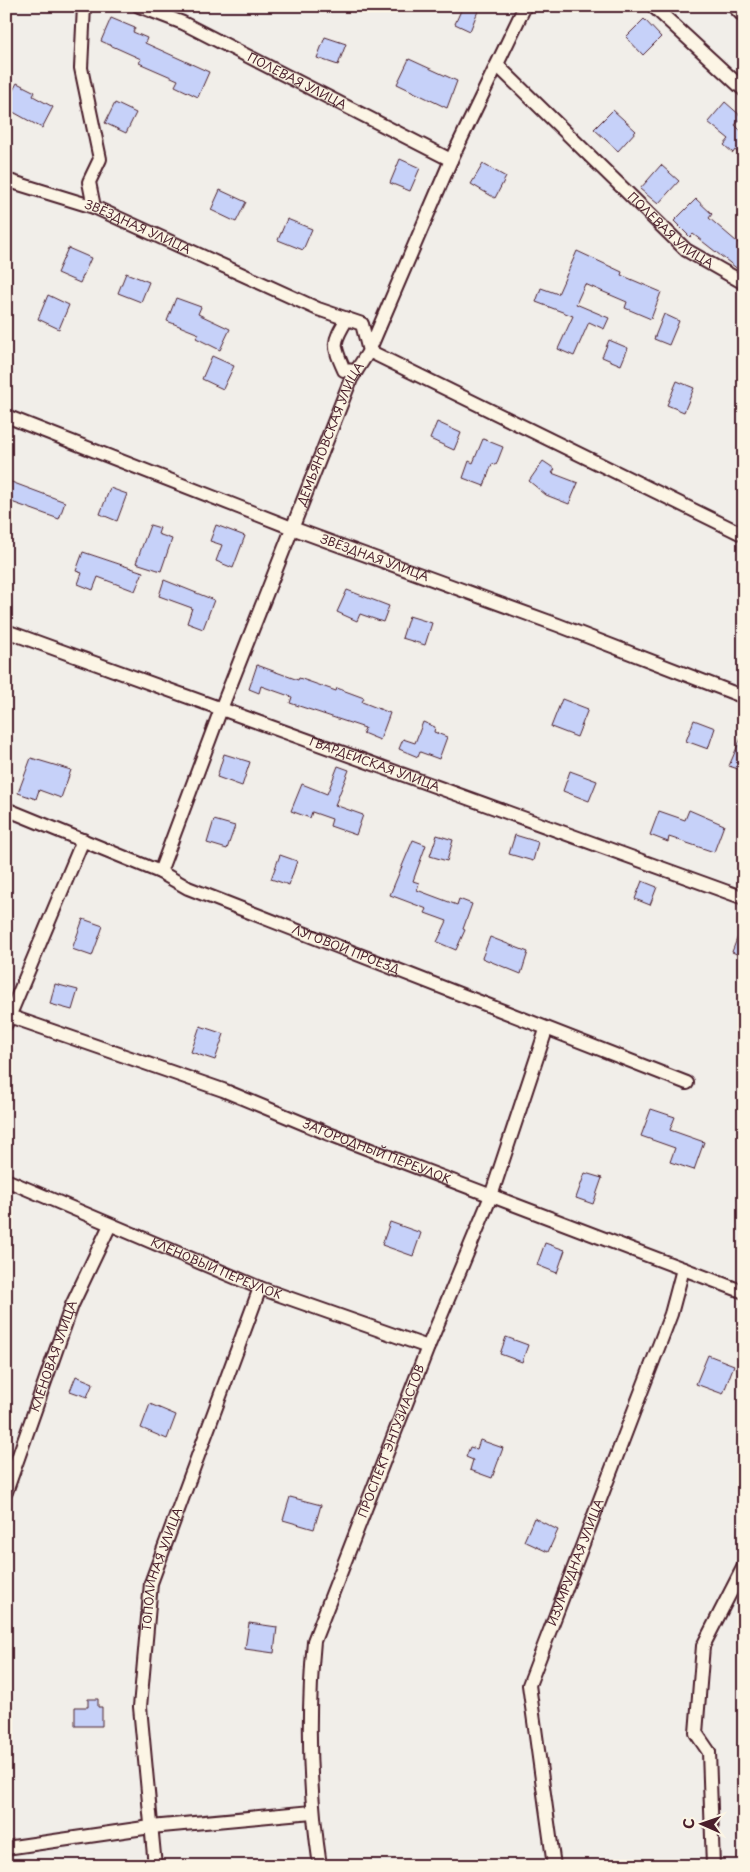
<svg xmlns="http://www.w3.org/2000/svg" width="750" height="1872" font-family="'Playpen Sans',sans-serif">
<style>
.building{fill:#c6d1f9;stroke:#4a1f2b}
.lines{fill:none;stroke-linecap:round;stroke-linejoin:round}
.service-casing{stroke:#4a1f2b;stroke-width:10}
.minor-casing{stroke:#4a1f2b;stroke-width:16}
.service{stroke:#fcf5e5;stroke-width:6}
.minor{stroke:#fcf5e5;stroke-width:12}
.labels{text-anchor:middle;stroke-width:4.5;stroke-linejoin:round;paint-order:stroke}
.street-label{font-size:12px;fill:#4a1f2b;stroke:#fcf5e5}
</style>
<rect width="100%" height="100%" fill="#f1eee9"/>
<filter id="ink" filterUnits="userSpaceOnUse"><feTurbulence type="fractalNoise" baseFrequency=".02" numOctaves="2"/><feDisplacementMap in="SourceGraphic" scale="10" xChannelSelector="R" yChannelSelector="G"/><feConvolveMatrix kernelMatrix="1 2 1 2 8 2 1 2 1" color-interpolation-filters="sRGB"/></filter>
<g filter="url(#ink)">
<!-- building -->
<g class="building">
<path d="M463 6H480L470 31 455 24Z"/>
<path d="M111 18 135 28 133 32 147 38 145 43 209 72 198 97 175 86 178 80 139 63 141 59 101 41Z"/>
<path d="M644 19 661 37 643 55 626 37Z"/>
<path d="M325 37 346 44 338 65 317 58Z"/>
<path d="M409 59 457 81 447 108 397 84Z"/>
<path d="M17 83 35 92 33 96 53 107 42 128 6 108V103Z"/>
<path d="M725 102 742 117 735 125 744 134V158L735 150 733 153 724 145 729 139 708 122Z"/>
<path d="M115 103 136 113 126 133 105 123Z"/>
<path d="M613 110 636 131 618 151 594 129Z"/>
<path d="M400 159 420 168 410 191 390 183Z"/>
<path d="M483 164 506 177 495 198 471 184Z"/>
<path d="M661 165 679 181 658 204 640 189Z"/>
<path d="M220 190 246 202 236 222 211 210Z"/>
<path d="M696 199 712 214 709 218 744 248V274L693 234 690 237 674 221Z"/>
<path d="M287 219 312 229 303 250 278 240Z"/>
<path d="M68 248 91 258 80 283 57 273Z"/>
<path d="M577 251 622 272 621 275 661 292 651 319 625 308 627 302 585 284 576 304 609 318 604 329 589 322 574 356 558 349 573 316 536 302 541 288 558 294Z"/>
<path d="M126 273 149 282 141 302 118 293Z"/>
<path d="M48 295 69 305 59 329 38 319Z"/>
<path d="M176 298 201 307 198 314 230 329 220 350 196 338 199 334 167 321Z"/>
<path d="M664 314 679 321 669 345 654 339Z"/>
<path d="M609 340 628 348 621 365 602 357Z"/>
<path d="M212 356 234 366 223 389 202 379Z"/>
<path d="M677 381 694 388 684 412 667 405Z"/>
<path d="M437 422 461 433 454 450 430 439Z"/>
<path d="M483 439 503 447 496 465 492 464 484 486 463 478 469 461 473 463Z"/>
<path d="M543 461 555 469 552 473 578 483 569 504 546 495 529 481Z"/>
<path d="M6 480 65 502 59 519 6 500Z"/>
<path d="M110 488 127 494 117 521 100 514Z"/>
<path d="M150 525 160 528 158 534 172 539 161 571 136 563Z"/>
<path d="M216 525 245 536 233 568 216 561 222 545 210 541Z"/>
<path d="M83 552 143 572 135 591 98 577 93 590 78 584 82 573 76 571Z"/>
<path d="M164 580 214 600 203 629 187 623 192 608 159 596Z"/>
<path d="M347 590 389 606 383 622 360 614 357 621 337 612Z"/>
<path d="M409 616 432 623 425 645 402 638Z"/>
<path d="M257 665 298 680 299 678 336 691 337 688 364 698 362 702 390 713 380 740 363 733 365 728 290 703 292 697 261 686 259 693 249 689Z"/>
<path d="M562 699 588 709 577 737 551 727Z"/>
<path d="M694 720 715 728 708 749 686 741Z"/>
<path d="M423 722 435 727 434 732 447 737 439 759 420 752 418 757 399 749 403 739 415 743Z"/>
<path d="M744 731V771L729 766Z"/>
<path d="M224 754 250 762 242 786 217 777Z"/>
<path d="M31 758 71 770 61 798 39 790 36 799 18 793Z"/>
<path d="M338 766 349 770 335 805 363 815 356 835 330 826 332 819 312 812 310 818 291 811 302 784 327 794Z"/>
<path d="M570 771 597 781 589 801 563 791Z"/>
<path d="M689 810 724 825 714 852 669 837 668 842 650 835 659 811 685 820Z"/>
<path d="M214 820 235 826 227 849 207 843Z"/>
<path d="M437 835 453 840 447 861 430 856Z"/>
<path d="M515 835 538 842 533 861 509 854Z"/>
<path d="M413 840 426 845 413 881 419 883 417 890 457 905 459 899 472 904 463 929 465 930 456 950 437 942 447 921 425 913 427 909 390 895Z"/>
<path d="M280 855 297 861 289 885 271 879Z"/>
<path d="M642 881 657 887 650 905 635 899Z"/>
<path d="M83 919 103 926 92 956 72 949Z"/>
<path d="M743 923H744V957L732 952Z"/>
<path d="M490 937 528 952 521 974 482 958Z"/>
<path d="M55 984 78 990 72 1010 50 1004Z"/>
<path d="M200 1026 224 1034 215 1060 191 1052Z"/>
<path d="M651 1109 675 1117 670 1130 704 1142 694 1170 670 1162 675 1148 641 1136Z"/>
<path d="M585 1173 602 1178 593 1204 576 1198Z"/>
<path d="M390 1222 421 1233 413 1256 382 1245Z"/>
<path d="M545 1243 565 1250 557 1273 537 1265Z"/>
<path d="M506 1337 528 1345 522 1362 500 1354Z"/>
<path d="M708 1355 734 1365 723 1394 696 1384Z"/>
<path d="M76 1376 93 1383 87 1397 70 1391Z"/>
<path d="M150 1404 176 1415 167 1439 141 1428Z"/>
<path d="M480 1440 503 1448 492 1478 470 1470 473 1460 466 1457 470 1447 477 1449Z"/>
<path d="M290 1497 321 1505 314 1529 283 1520Z"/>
<path d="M534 1518 558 1530 548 1552 524 1541Z"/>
<path d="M249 1623 277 1627 274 1653 245 1649Z"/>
<path d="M88 1699H98V1707H102V1726H75V1707H88Z"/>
</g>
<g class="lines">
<defs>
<path id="service" d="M729 6 744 21"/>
<g id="minor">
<path d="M84 6 81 68 100 159 89 182 94 207"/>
<path id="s1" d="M139 6 183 23 451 160"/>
<path d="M653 6 744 90"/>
<path id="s2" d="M497 65 686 250 744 283"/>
<path id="s3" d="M6 180 94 207 318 309 362 324 369 351 744 535"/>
<path d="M347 319C332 343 333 345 344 370L356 371"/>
<path id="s4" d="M6 416 292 528 558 625 744 697"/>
<path id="s5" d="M6 631 744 898"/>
<path id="s6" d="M6 809 160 872 188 888 687 1083"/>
<path id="s7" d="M160 872 221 709 351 379 369 351 451 160 525 6"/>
<path id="s8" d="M9 1016 223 1090 329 1134 744 1292"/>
<path d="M6 1024 83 840"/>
<path id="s9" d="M6 1180 260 1288 428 1347"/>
<path id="s10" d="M6 1492 72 1305 110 1225"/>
<path d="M6 1848 151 1827 312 1812"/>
<path id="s11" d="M155 1866 140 1707 151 1583 260 1288"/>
<path id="s12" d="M320 1866C309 1792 307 1715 314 1641L428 1347 491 1196 546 1030"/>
<path id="s13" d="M554 1866 529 1685 671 1314 683 1269"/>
<path d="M713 1866 709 1752 696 1733 703 1646 744 1566"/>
</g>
</defs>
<!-- service casing -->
<use href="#service" class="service-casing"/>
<!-- minor casing -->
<use href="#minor" class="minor-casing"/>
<!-- service -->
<use href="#service" class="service"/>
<!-- minor -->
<use href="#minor" class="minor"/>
</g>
</g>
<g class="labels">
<!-- street labels -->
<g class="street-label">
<text dy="4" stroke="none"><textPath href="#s1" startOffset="175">ПОЛЕВАЯ УЛИЦА</textPath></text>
<text dy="4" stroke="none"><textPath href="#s3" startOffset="140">ЗВЁЗДНАЯ УЛИЦА</textPath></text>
<text dy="4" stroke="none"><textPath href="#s2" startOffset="240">ПОЛЕВАЯ УЛИЦА</textPath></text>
<text dy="4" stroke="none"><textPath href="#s7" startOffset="470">ДЕМЬЯНОВСКАЯ УЛИЦА</textPath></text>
<text dy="4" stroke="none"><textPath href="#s4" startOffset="395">ЗВЁЗДНАЯ УЛИЦА</textPath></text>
<text dy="4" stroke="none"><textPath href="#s5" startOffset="392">ГВАРДЕЙСКАЯ УЛИЦА</textPath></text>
<text dy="4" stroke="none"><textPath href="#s6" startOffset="368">ЛУГОВОЙ ПРОЕЗД</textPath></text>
<text dy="4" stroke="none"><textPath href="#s8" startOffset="392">ЗАГОРОДНЫЙ ПЕРЕУЛОК</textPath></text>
<text dy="4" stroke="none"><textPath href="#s9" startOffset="228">КЛЕНОВЫЙ ПЕРЕУЛОК</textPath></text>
<text dy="4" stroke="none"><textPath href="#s10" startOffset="144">КЛЕНОВАЯ УЛИЦА</textPath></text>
<text dy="4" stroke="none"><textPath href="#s12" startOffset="440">ПРОСПЕКТ ЭНТУЗИАСТОВ</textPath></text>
<text dy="4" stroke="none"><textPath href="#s13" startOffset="314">ИЗУМРУДНАЯ УЛИЦА</textPath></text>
<text dy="4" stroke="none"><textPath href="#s11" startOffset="300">ТОПОЛИНАЯ УЛИЦА</textPath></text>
</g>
</g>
<!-- margin -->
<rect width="750" height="1872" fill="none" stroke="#fcf5e5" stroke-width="25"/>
<rect x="12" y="12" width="725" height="1847" fill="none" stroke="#4a1f2b" stroke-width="2" filter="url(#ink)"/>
<!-- north arrow -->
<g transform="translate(702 1824) rotate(272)" stroke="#fcf5e5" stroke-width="4" paint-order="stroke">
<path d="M0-4L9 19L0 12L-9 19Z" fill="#4a1f2b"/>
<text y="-8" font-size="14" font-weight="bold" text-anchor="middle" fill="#4a1f2b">С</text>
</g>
</svg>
